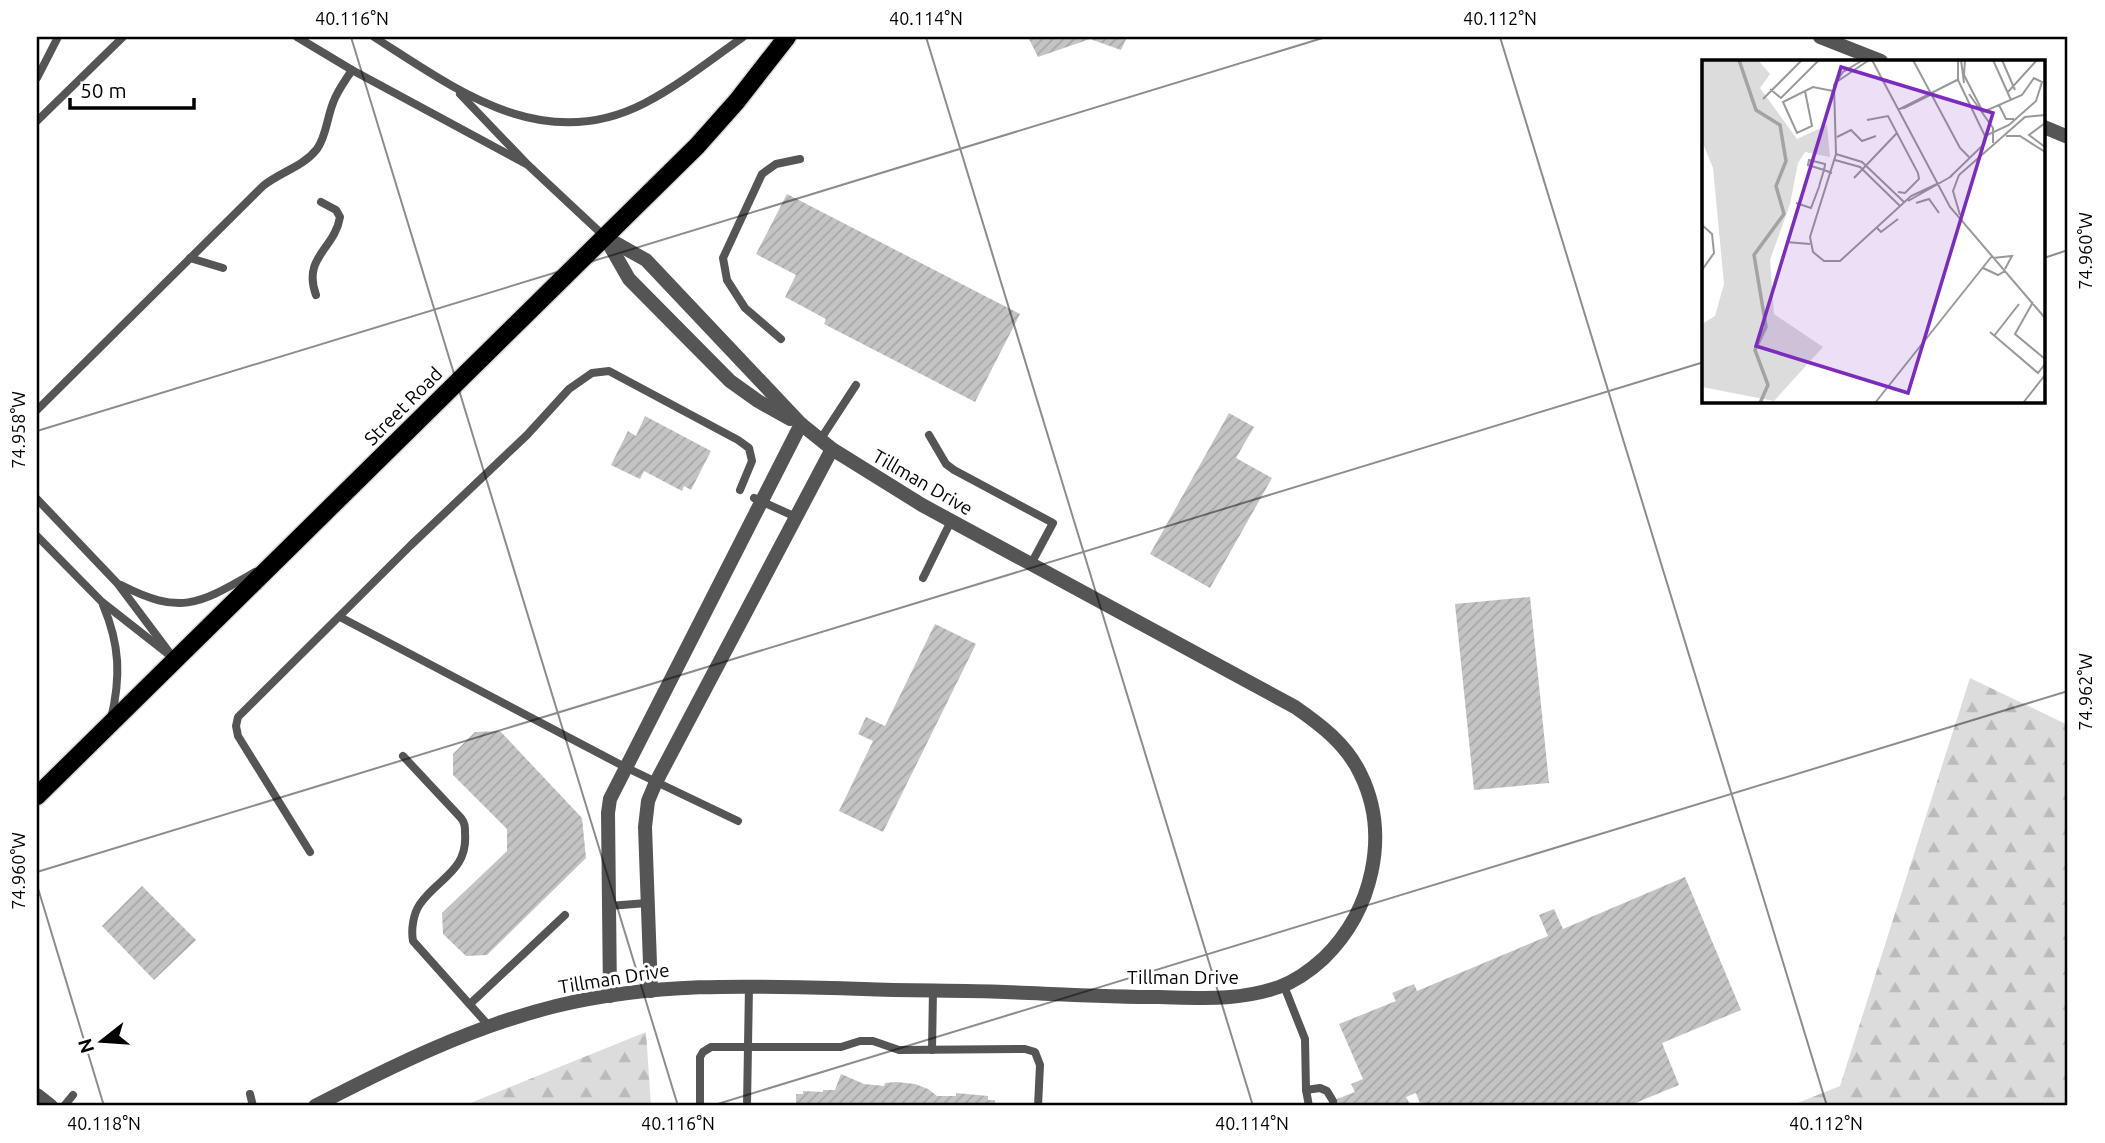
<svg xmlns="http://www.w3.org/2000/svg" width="2105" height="1143" font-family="Ubuntu,sans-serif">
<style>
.forest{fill:url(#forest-firs)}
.building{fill:url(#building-hatch)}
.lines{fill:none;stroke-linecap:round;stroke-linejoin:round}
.primary-casing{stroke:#dbdbdb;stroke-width:21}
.lane{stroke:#555;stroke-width:8}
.street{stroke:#555;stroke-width:14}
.primary{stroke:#000;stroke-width:18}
.ticks{fill:none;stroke:#000;stroke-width:2;stroke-opacity:0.45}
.labels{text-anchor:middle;stroke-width:6;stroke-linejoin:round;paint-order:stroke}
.street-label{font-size:19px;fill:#000;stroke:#fff}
.inset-river{fill:none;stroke:#a3a3a3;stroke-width:3.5}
.inset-road{fill:none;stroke:#999;stroke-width:2}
.view{fill:#7b2cbf;fill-opacity:0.15;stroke:#7b2cbf;stroke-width:3.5}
.inset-edge{fill:none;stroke:#000;stroke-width:3.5}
.neatline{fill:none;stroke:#000;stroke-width:2.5}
.ticks-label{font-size:18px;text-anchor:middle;fill:#000}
</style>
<defs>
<pattern id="forest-firs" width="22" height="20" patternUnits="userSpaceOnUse" patternTransform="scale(1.75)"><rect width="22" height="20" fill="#dcdcdc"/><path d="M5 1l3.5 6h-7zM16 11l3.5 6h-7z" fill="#bbb"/></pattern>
<pattern id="building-hatch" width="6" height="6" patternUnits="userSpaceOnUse" patternTransform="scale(1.75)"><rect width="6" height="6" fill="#c4c4c4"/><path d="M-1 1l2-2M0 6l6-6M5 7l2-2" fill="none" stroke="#a7a7a7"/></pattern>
</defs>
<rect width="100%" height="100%" fill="#fff"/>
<!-- forest -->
<g class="forest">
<path d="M1970 678 2068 725V1106H1790L1840 1086Z"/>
<path d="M646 1032 651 1106H463Z"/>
</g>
<!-- building -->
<g class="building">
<path d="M1028 37H1127L1121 50 1090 39 1038 57Z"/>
<path d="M787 194 1020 314 975 402 824 324 826 319 785 297 796 275 756 254Z"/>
<path d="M1229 413 1254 427 1236 458 1272 478 1210 588 1150 554Z"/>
<path d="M645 416 711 451 691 490 684 486 682 491 644 471 640 479 611 465 628 431 636 436Z"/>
<path d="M1530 597 1549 783 1474 790 1455 604Z"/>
<path d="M935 624 976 644 883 832 839 811 873 741 858 734 866 717 885 726Z"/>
<path d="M500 731 582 818 586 858 487 955 466 956 443 934 442 913 507 851V829L453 775V754L475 732Z"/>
<path d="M1685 877 1741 1010 1662 1043 1679 1085 1628 1106H1421L1416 1093 1406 1097 1410 1104 1406 1106H1331L1329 1102 1355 1092 1351 1084 1363 1079 1339 1024 1396 1001 1392 993 1414 984 1417 991 1548 936 1539 915 1554 909 1563 929Z"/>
<path d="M142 886 196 940 154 980 102 926Z"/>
<path d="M841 1074 864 1084 884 1086 885 1083 897 1082 915 1084 928 1089 937 1096H956V1093L988 1096V1100H995V1106H796V1094H803V1091L823 1092V1090H835Z"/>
</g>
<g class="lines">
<defs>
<path id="primary" d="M37 796 697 146 737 101 787 37"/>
</defs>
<!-- primary casing -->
<use href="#primary" class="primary-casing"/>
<!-- lane -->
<g class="lane">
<path d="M297 37 352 70 528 165"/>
<path d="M374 37C457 90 543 156 645 103 679 85 711 60 743 37"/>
<path d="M37 78 58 37"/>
<path d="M460 94 528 165 605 237"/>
<path d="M37 121 123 37"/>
<path d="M190 258 223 268"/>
<path d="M316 295C302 257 335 249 340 217L336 210 321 202"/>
<path d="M781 339 745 308 727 280 723 258 762 174 776 164 800 159"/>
<path d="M37 410 263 186C280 172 303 167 317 149 326 137 327 118 333 103 337 91 345 81 352 70"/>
<path d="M929 435 946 464 954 470 1053 523 1031 564"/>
<path d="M820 440 856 385"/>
<path d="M754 498 796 517"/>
<path d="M37 499 118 584 175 660"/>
<path d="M37 536 102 602 167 653"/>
<path d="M923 578 951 521"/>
<path d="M121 585C182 616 199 604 255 572"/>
<path d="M103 605C120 645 121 677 111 719"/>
<path d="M340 617 625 767 738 821"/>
<path d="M403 756 461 818C465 823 465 827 465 833 468 871 438 878 420 904 413 914 411 930 413 941L489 1026"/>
<path d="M310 852 238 736 236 726 238 717 411 545 527 435 569 389 592 373 609 371 738 440 749 448 752 461 740 490"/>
<path d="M609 906 647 903"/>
<path d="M1284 986 1305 1039 1306 1090 1309 1106"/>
<path d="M470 1004 565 915"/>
<path d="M932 1050 933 990"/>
<path d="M1306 1090 1320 1088 1327 1091 1333 1101"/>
<path d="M250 1094 253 1106"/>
<path d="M64 1106 73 1095"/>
<path d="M700 1106V1057L703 1052 711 1047H841L860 1041H873L899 1050 1025 1049 1035 1052 1040 1065 1038 1106"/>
<path d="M747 1106 749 986"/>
</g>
<!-- street -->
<g class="street">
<path d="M1820 37 1881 61"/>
<path d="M2044 127 2068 137"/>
<path d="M605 237 629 279 730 381 758 401 790 419"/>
<path d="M651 991 645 827 648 801 656 782 832 449"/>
<path d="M610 996 608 813 610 799 801 424"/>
<path d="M37 1095 51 1106"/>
<path d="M315 1106C392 1066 471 1027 556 1006 661 981 758 986 864 989 911 991 958 990 1005 992 1057 994 1108 997 1160 997 1202 998 1239 1001 1279 987 1296 981 1311 970 1324 958 1372 911 1391 835 1360 773 1346 744 1321 725 1295 707L922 505 832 449 801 424 646 260 605 237"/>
</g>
<!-- primary -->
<use href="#primary" class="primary"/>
</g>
<!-- ticks -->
<path class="ticks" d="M351 37 678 1106M926 37 1253 1106M1500 37 1827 1106M2044 258 2068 250M37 431 1326 37M37 872 1704 362M37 885 104 1106M711 1106 2068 691"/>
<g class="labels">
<!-- street labels -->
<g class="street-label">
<text transform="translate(403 406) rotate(-45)" y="7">Street Road</text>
<text transform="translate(923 482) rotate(30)" y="7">Tillman Drive</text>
<text x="1183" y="984">Tillman Drive</text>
<text transform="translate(614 978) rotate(-9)" y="7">Tillman Drive</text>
</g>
</g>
<!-- overview -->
<g transform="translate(1702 60)">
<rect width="343" height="343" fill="#fff"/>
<path d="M0 0H56L68 14 58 28 95 79 125 65 128 97 103 92 96 103 88 144 68 200 72 254 121 287 72 341 0 327V264L13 256 22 224 11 108 0 81Z" fill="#dcdcdc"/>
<path class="inset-river" d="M37 0 54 50 78 65 84 101 74 126 82 154 52 195 64 267 53 290 66 325 58 343"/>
<path class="inset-road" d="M161 0 141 12 132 25 134 94 108 177 111 192 122 201H138L209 136 235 124M170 0 248 147 343 258M211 0 258 88 267 97M259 0 262 23M263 0 262 15 281 52 320 35 332 18 340 22 334 41 307 65 283 76M291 0 309 40M300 0 313 30M136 21 167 0M68 29 79 38 117 0M103 31 110 66 95 73 81 42 111 27 131 31M305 33 335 0M267 34 291 68V83M61 39 100 0M297 45 304 59H312M202 48 232 33M196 50 257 19M165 60 186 56 216 113 217 119 203 133 196 132M343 63 327 75 343 87M304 76H318L343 92M135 77 149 70 160 81 174 76M134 94 160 102 202 142M133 100 158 107 198 146M248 117 280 86 283 76 256 20V0M152 118 195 73M206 141 250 116M94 143 109 148 117 127 118 123 122 110 123 105V104L107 100 106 105 122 110 130 113M214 143 227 139 237 153M258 155 251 131 257 115 323 57 343 55M0 165 10 174 12 193 0 210M174 167 179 172 196 159M84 182 108 184M291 198 310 196 303 209M281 208 296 215 303 211M331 242 313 274 343 299M288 272 336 313 343 304M292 276 317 244M173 343 290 196M321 343 343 315"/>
<path class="view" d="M139 7 291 53 206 333 54 286Z"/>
<rect width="343" height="343" class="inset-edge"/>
</g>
<!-- border -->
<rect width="2105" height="1143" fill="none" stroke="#ffffff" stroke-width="77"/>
<!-- north arrow -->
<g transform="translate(102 1041) rotate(253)" stroke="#ffffff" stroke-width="5" paint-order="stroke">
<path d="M0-5L12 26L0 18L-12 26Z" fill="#000000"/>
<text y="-10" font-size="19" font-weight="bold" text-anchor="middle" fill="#000000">N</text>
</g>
<!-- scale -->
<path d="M70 98v10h124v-10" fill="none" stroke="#000000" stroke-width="3.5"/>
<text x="80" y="98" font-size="21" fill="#000000" stroke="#ffffff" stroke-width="5" paint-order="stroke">50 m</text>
<rect x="38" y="38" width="2028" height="1066" class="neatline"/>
<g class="ticks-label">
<text x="352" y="25">40.116°N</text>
<text x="926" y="25">40.114°N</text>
<text x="1500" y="25">40.112°N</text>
<text transform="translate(2086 251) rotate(-90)" y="6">74.960°W</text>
<text transform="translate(19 430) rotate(-90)" y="6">74.958°W</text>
<text transform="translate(2086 692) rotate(-90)" y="6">74.962°W</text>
<text transform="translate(19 871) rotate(-90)" y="6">74.960°W</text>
<text x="104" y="1130">40.118°N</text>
<text x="678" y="1130">40.116°N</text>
<text x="1252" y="1130">40.114°N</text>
<text x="1826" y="1130">40.112°N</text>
</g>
</svg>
